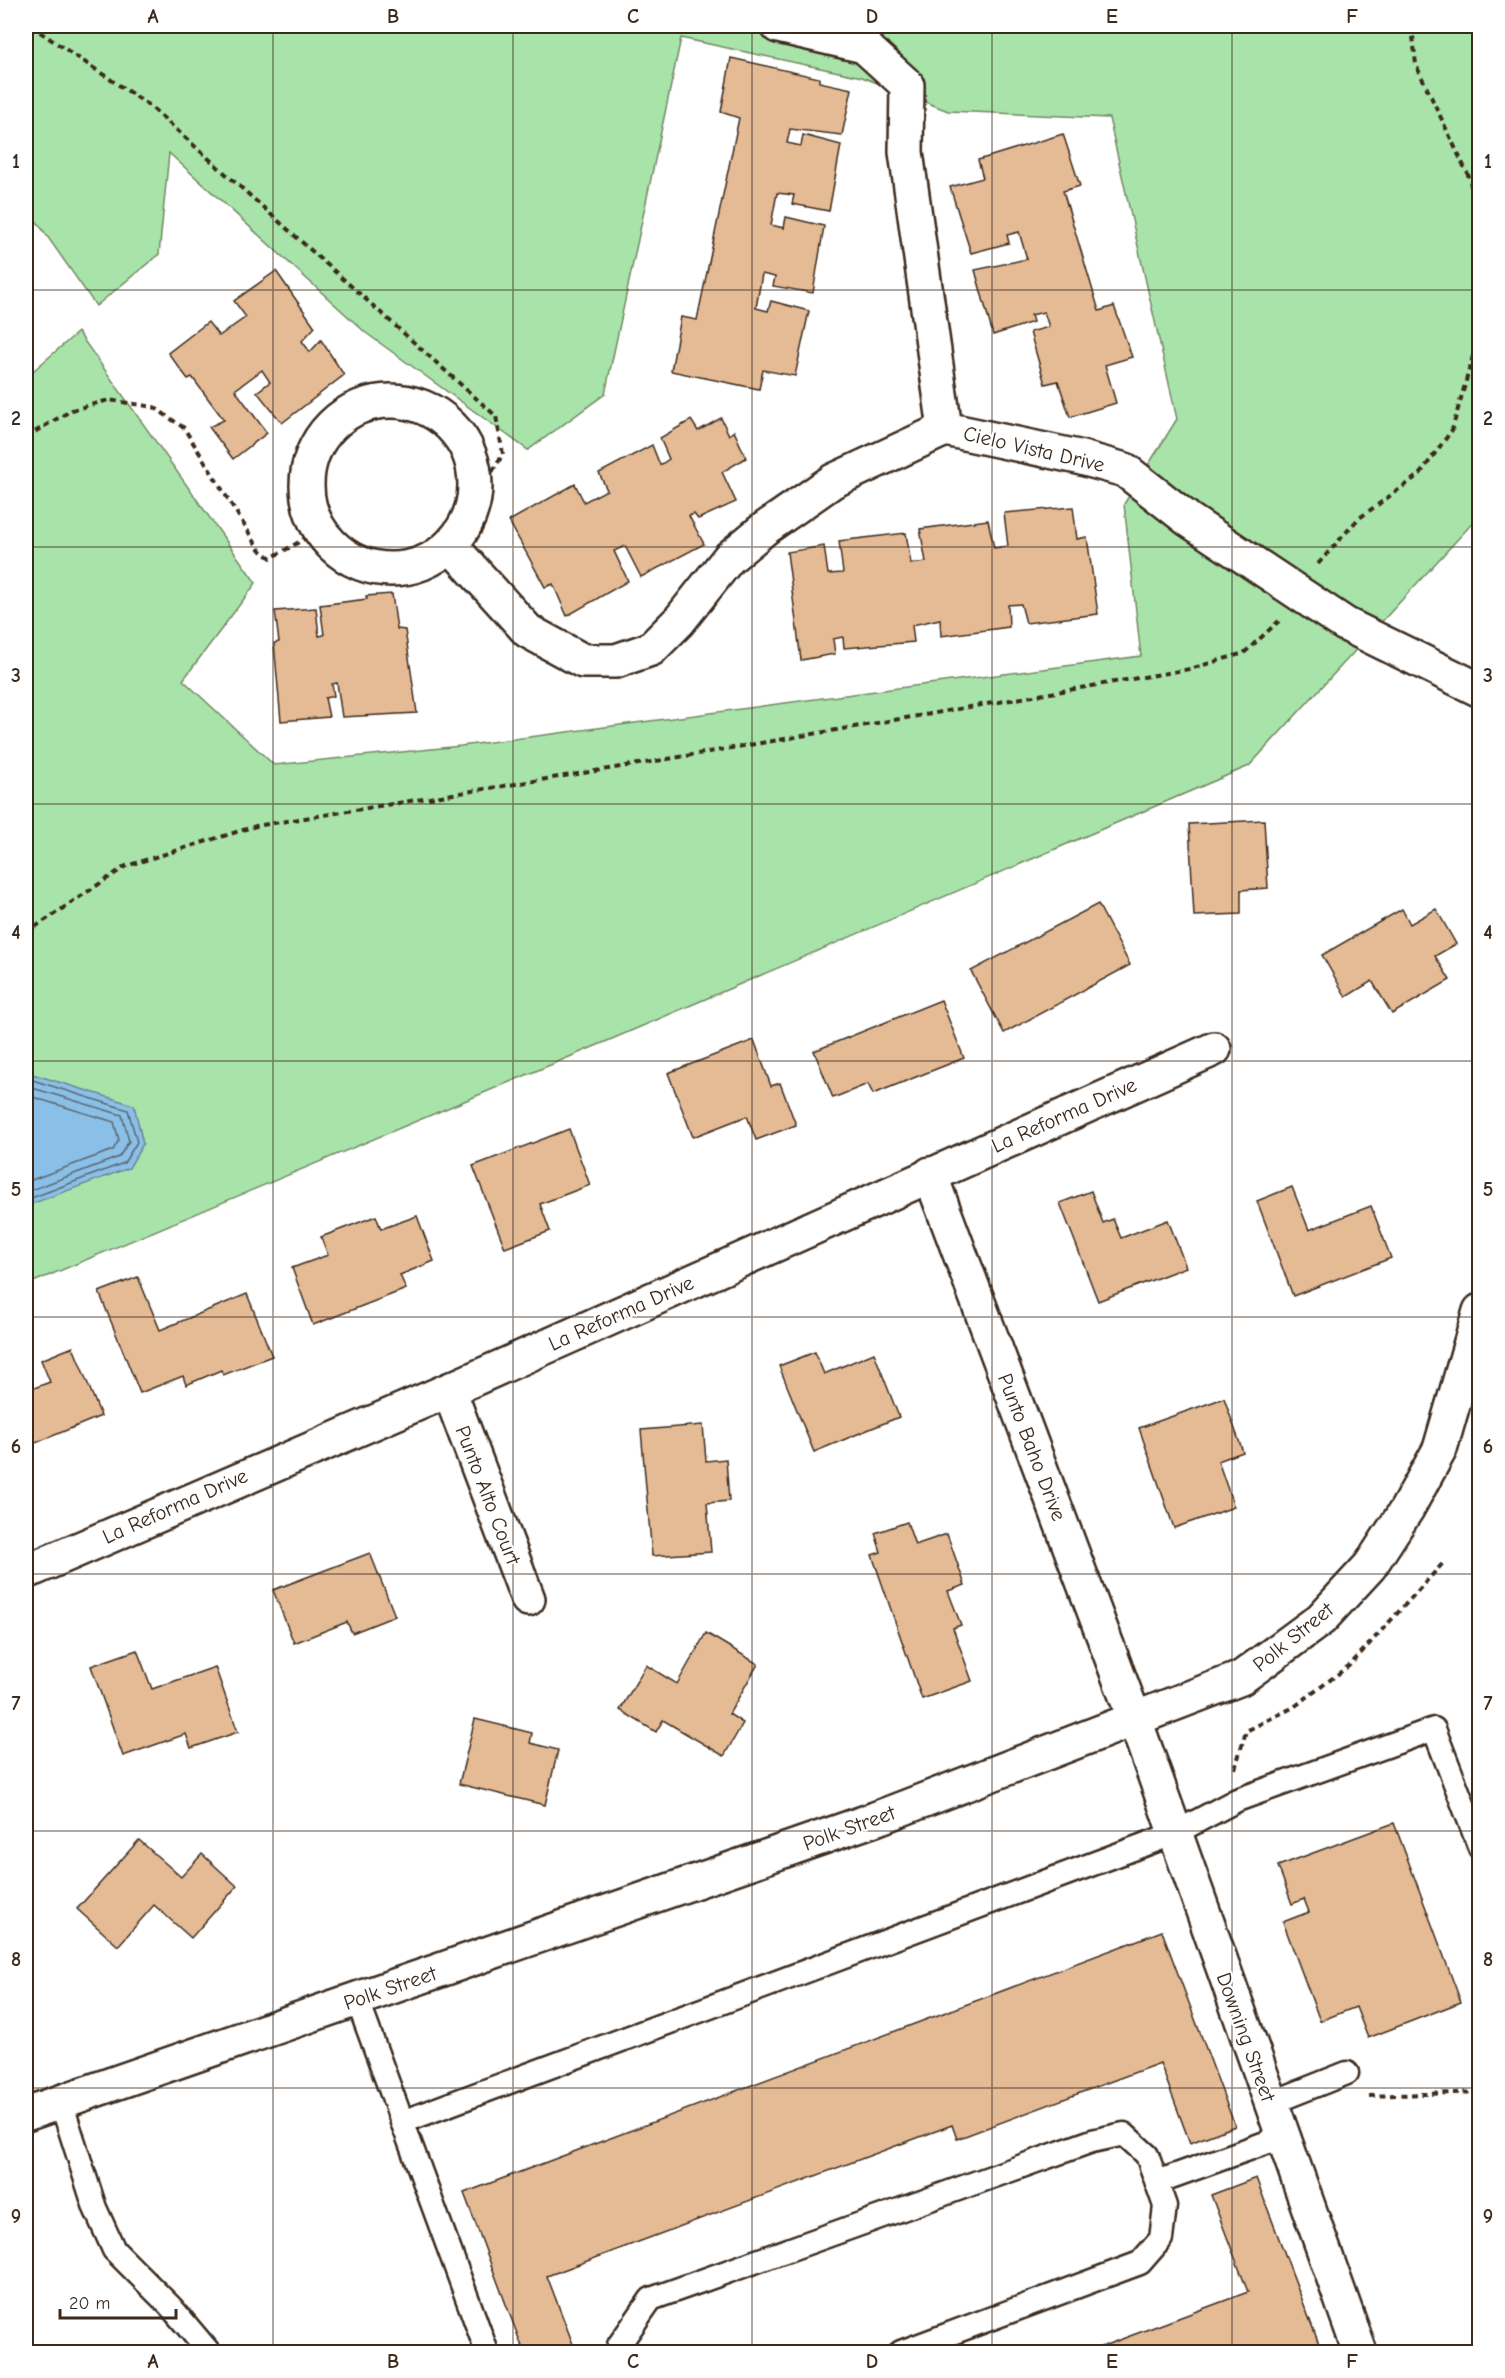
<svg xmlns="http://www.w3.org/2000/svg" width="1505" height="2378" font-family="'Comic Neue',sans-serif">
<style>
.green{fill:#a8e4aa;stroke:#728764;stroke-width:1.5}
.water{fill:#8ac0e8;stroke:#6a8497;stroke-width:1.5}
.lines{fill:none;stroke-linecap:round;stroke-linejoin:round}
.shore{stroke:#5b666f;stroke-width:1.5}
.building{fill:#e4bb95;stroke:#3b2a1e;stroke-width:1.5}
.service-casing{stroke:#3b2a1e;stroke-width:27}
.minor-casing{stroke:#3b2a1e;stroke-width:38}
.path{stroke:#3b2a1e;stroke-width:4;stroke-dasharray:6 4.5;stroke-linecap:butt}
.service{stroke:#fff;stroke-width:22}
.minor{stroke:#fff;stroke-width:33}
.grid{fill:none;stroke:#3b2a1e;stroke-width:1.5;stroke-opacity:0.55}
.labels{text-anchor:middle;stroke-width:4.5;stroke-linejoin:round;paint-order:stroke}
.street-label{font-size:21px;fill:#3b2a1e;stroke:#fff}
.neatline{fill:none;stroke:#3b2a1e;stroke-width:2}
.grid-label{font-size:20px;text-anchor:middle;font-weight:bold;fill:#3b2a1e}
</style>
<rect width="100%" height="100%" fill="#fff"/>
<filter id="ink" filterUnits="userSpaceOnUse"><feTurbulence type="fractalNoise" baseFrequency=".0167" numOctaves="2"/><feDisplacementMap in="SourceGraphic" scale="12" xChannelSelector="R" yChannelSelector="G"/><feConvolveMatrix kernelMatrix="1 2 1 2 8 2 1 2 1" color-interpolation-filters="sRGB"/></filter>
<g filter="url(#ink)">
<!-- green -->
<path class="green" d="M26 26H1479V516L1249 766 605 1042 26 1285V377L78 332 256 583 183 680 274 765 461 746 1141 656 1124 504 1177 419 1109 118 948 111 862 77 681 38 605 394 528 450 366 333 169 153 159 254 96 306 26 206Z"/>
<!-- water -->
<path class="water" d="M26 1072 134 1105 143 1144 129 1168 26 1206Z"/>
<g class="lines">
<!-- shore -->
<g class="shore">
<path d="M26 1078 128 1110 137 1142 124 1163 26 1200"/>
<path d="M26 1086 122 1115 129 1141 119 1157 26 1192"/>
<path d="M26 1095 114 1122 119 1140 113 1150 26 1182"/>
</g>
</g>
<!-- building -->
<g class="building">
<path d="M731 58 819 78V82L852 89 842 135 790 129 787 143 801 146 803 135 841 145 829 211 792 204 794 195 777 193 771 225 784 228 786 217 824 226 813 293 773 286 775 277 762 274 756 308 768 311 771 301 809 311 795 376 763 370 759 389 671 371 681 317 697 320 739 118 721 112Z"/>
<path d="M1063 134 1080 186 1063 191 1099 311 1114 306 1132 357 1105 365 1116 403 1070 417 1058 381 1045 384 1030 332 1049 327 1044 312 1031 315 1033 322 993 335 975 270 1027 259 1019 232 1007 235 1009 243 971 253 950 187 983 178 978 160Z"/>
<path d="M276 271 315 327 302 341 310 352 321 340 344 375 282 423 257 392 270 382 262 370 235 390 267 433 233 459 209 427 224 420 192 377 188 379 168 353 208 322 219 336 246 317 234 301Z"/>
<path d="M721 418 729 435 734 431 746 458 722 472 736 502 698 519 694 514 689 516 704 544 641 577 625 546 614 551 628 581 567 616 553 584 545 587 509 521 575 484 584 502 607 490 599 473 652 445 660 465 669 459 660 438 691 420 698 431Z"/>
<path d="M1073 507 1077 539 1087 537 1098 614 1026 623 1021 604 1008 605 1009 627 941 636 940 619 912 625 914 642 844 648 843 637 833 639 835 654 801 660 787 552 824 546 828 574 843 573 839 541 906 533 911 564 926 562 920 529 988 520 994 548 1008 546 1004 513Z"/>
<path d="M392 594 397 629 405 630 417 713 342 717 337 683 332 684 334 696 325 698 329 717 281 721 274 643 279 642 275 611 316 608 319 636 324 635 320 605 367 599 366 596Z"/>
<path d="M1264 820 1268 888 1241 890V914L1194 916 1189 824Z"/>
<path d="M1098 904 1130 965 1004 1033 971 971Z"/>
<path d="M1402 909 1410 924 1436 909 1456 944 1435 956 1450 980 1392 1014 1372 981 1346 997 1322 955Z"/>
<path d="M941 1000 964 1058 873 1094 868 1084 833 1098 814 1051Z"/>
<path d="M754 1040 771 1086 780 1083 796 1125 756 1140 747 1116 693 1137 668 1073Z"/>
<path d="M569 1129 590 1185 540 1204 550 1231 505 1248 473 1166Z"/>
<path d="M1292 1187 1309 1230 1371 1206 1391 1258 1293 1296 1257 1201Z"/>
<path d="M1091 1191 1103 1223 1113 1219 1121 1238 1168 1220 1186 1267 1098 1301 1060 1203Z"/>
<path d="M376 1216 381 1229 417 1216 434 1261 400 1275 406 1289 313 1325 292 1268 328 1255 321 1237Z"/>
<path d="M138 1277 160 1330 247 1294 272 1356 223 1375 221 1370 186 1385 183 1376 140 1393 99 1292Z"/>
<path d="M73 1347 101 1416 26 1447V1391L50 1382 41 1360Z"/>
<path d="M815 1352 824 1374 874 1353 899 1417 814 1452 779 1366Z"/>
<path d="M1224 1398 1243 1452 1218 1461 1234 1507 1174 1528 1139 1428Z"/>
<path d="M703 1425 706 1461 726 1459 729 1501 707 1503 711 1552 652 1556 641 1430Z"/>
<path d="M907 1522 915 1545 947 1534 965 1585 948 1591 961 1625 953 1628 972 1681 922 1699 872 1555 881 1552 875 1533Z"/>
<path d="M370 1553 395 1616 352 1633 347 1622 294 1643 273 1590Z"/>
<path d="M706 1633 758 1664 729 1714 743 1723 724 1756 663 1720 656 1732 620 1710 646 1665 677 1684Z"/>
<path d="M137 1650 152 1689 215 1667 238 1732 191 1748 186 1734 123 1756 91 1666Z"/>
<path d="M475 1719 532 1733 530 1743 558 1750 545 1805 459 1784Z"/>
<path d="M1394 1823 1461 2002 1368 2038 1356 2007 1320 2021 1283 1922 1309 1912 1304 1899 1292 1904 1278 1866Z"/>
<path d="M139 1840 181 1877 202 1854 237 1886 191 1938 154 1905 118 1946 77 1909Z"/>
<path d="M1162 1931 1235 2126 1190 2143 1160 2063 957 2139 952 2125 547 2276 576 2352H524L464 2193Z"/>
<path d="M26 1932 32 1933 27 1981H26Z"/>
<path d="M1256 2178 1322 2352H1087L1248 2292 1211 2195Z"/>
</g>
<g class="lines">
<defs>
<g id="service">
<path d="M357 1999 487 2352"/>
<path d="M61 2102 95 2208 114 2250 171 2307 209 2352"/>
<path d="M1271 2103 1347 2073"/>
<path d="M402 2122 1173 1834 1237 1800 1434 1729 1480 1848"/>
<path d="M1157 2182 1282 2137"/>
<path d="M619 2352V2345L651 2299 1092 2141 1124 2134 1147 2155 1165 2206 1161 2239 1140 2263 901 2352"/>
</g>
<g id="minor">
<path d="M778 26 864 46 907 85 906 152 945 429 1078 457 1125 470 1189 520 1345 624 1480 690"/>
<circle cx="391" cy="485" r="84"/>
<path d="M451 546 528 631 583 661H616L651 649 679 621 729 558 764 529 833 481 945 429"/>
<path d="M930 1174 1135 1720 1360 2352"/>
<path d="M449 1390 528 1599"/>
<path d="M26 1572 449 1390 1214 1049"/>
<path d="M26 2114 875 1819 1241 1678 1321 1619 1370 1566 1407 1509 1440 1449 1480 1311"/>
</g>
</defs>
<!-- service casing -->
<use href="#service" class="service-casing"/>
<!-- minor casing -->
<use href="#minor" class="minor-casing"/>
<!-- path -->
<g class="path">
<path d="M31 26 150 106 496 416 503 454 475 500"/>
<path d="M1412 26 1416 65 1469 177 1480 228"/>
<path d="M26 437 72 410 109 400 154 407 184 428 259 549 271 558 320 530"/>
<path d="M1318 564 1358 519 1420 474 1452 430 1479 335 1480 319"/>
<path d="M26 933 126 866 256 826 645 763 1190 669 1244 653 1279 621"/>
<path d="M1235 1769 1246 1731 1294 1707 1350 1665 1445 1561"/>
<path d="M1369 2096 1480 2092"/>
</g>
<!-- service -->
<use href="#service" class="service"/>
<!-- minor -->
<use href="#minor" class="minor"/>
</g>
</g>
<!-- grid -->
<path class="grid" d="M273 26V2352M513 26V2352M752 26V2352M992 26V2352M1232 26V2352M26 290H1480M26 547H1480M26 804H1480M26 1061H1480M26 1317H1480M26 1574H1480M26 1831H1480M26 2088H1480"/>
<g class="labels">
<!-- street labels -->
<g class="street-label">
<text transform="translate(1034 449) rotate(13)" y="7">Cielo Vista Drive</text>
<text transform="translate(1064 1115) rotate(-24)" y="7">La Reforma Drive</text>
<text transform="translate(621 1313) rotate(-24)" y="7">La Reforma Drive</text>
<text transform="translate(1032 1447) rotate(69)" y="7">Punto Baho Drive</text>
<text transform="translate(488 1495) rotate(69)" y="7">Punto Alto Court</text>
<text transform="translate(175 1506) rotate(-24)" y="7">La Reforma Drive</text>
<text transform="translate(1293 1637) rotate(-39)" y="7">Polk Street</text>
<text transform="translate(849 1828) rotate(-20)" y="7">Polk Street</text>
<text transform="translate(390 1988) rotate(-19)" y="7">Polk Street</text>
<text transform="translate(1246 2037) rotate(70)" y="7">Downing Street</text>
</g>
</g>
<!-- margin -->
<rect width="1505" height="2378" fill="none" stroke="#fff" stroke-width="66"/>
<!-- scale -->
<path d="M60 2309v9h116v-9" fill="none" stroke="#3b2a1e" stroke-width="3"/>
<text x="69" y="2309" font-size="18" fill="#3b2a1e" stroke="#ffffff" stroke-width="4.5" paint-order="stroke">20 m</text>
<rect x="33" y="33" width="1439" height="2312" class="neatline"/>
<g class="grid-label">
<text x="153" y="23">A</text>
<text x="393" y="23">B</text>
<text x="633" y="23">C</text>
<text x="872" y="23">D</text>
<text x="1112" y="23">E</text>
<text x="1352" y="23">F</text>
<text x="16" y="168">1</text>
<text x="1488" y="168">1</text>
<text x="16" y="425">2</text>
<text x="1488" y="425">2</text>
<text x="16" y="682">3</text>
<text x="1488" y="682">3</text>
<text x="16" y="939">4</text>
<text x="1488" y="939">4</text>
<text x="16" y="1196">5</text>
<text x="1488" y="1196">5</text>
<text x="16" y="1453">6</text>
<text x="1488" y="1453">6</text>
<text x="16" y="1710">7</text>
<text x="1488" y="1710">7</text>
<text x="16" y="1966">8</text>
<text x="1488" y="1966">8</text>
<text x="16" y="2223">9</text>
<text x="1488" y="2223">9</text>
<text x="153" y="2368">A</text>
<text x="393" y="2368">B</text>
<text x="633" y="2368">C</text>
<text x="872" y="2368">D</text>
<text x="1112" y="2368">E</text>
<text x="1352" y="2368">F</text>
</g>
</svg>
